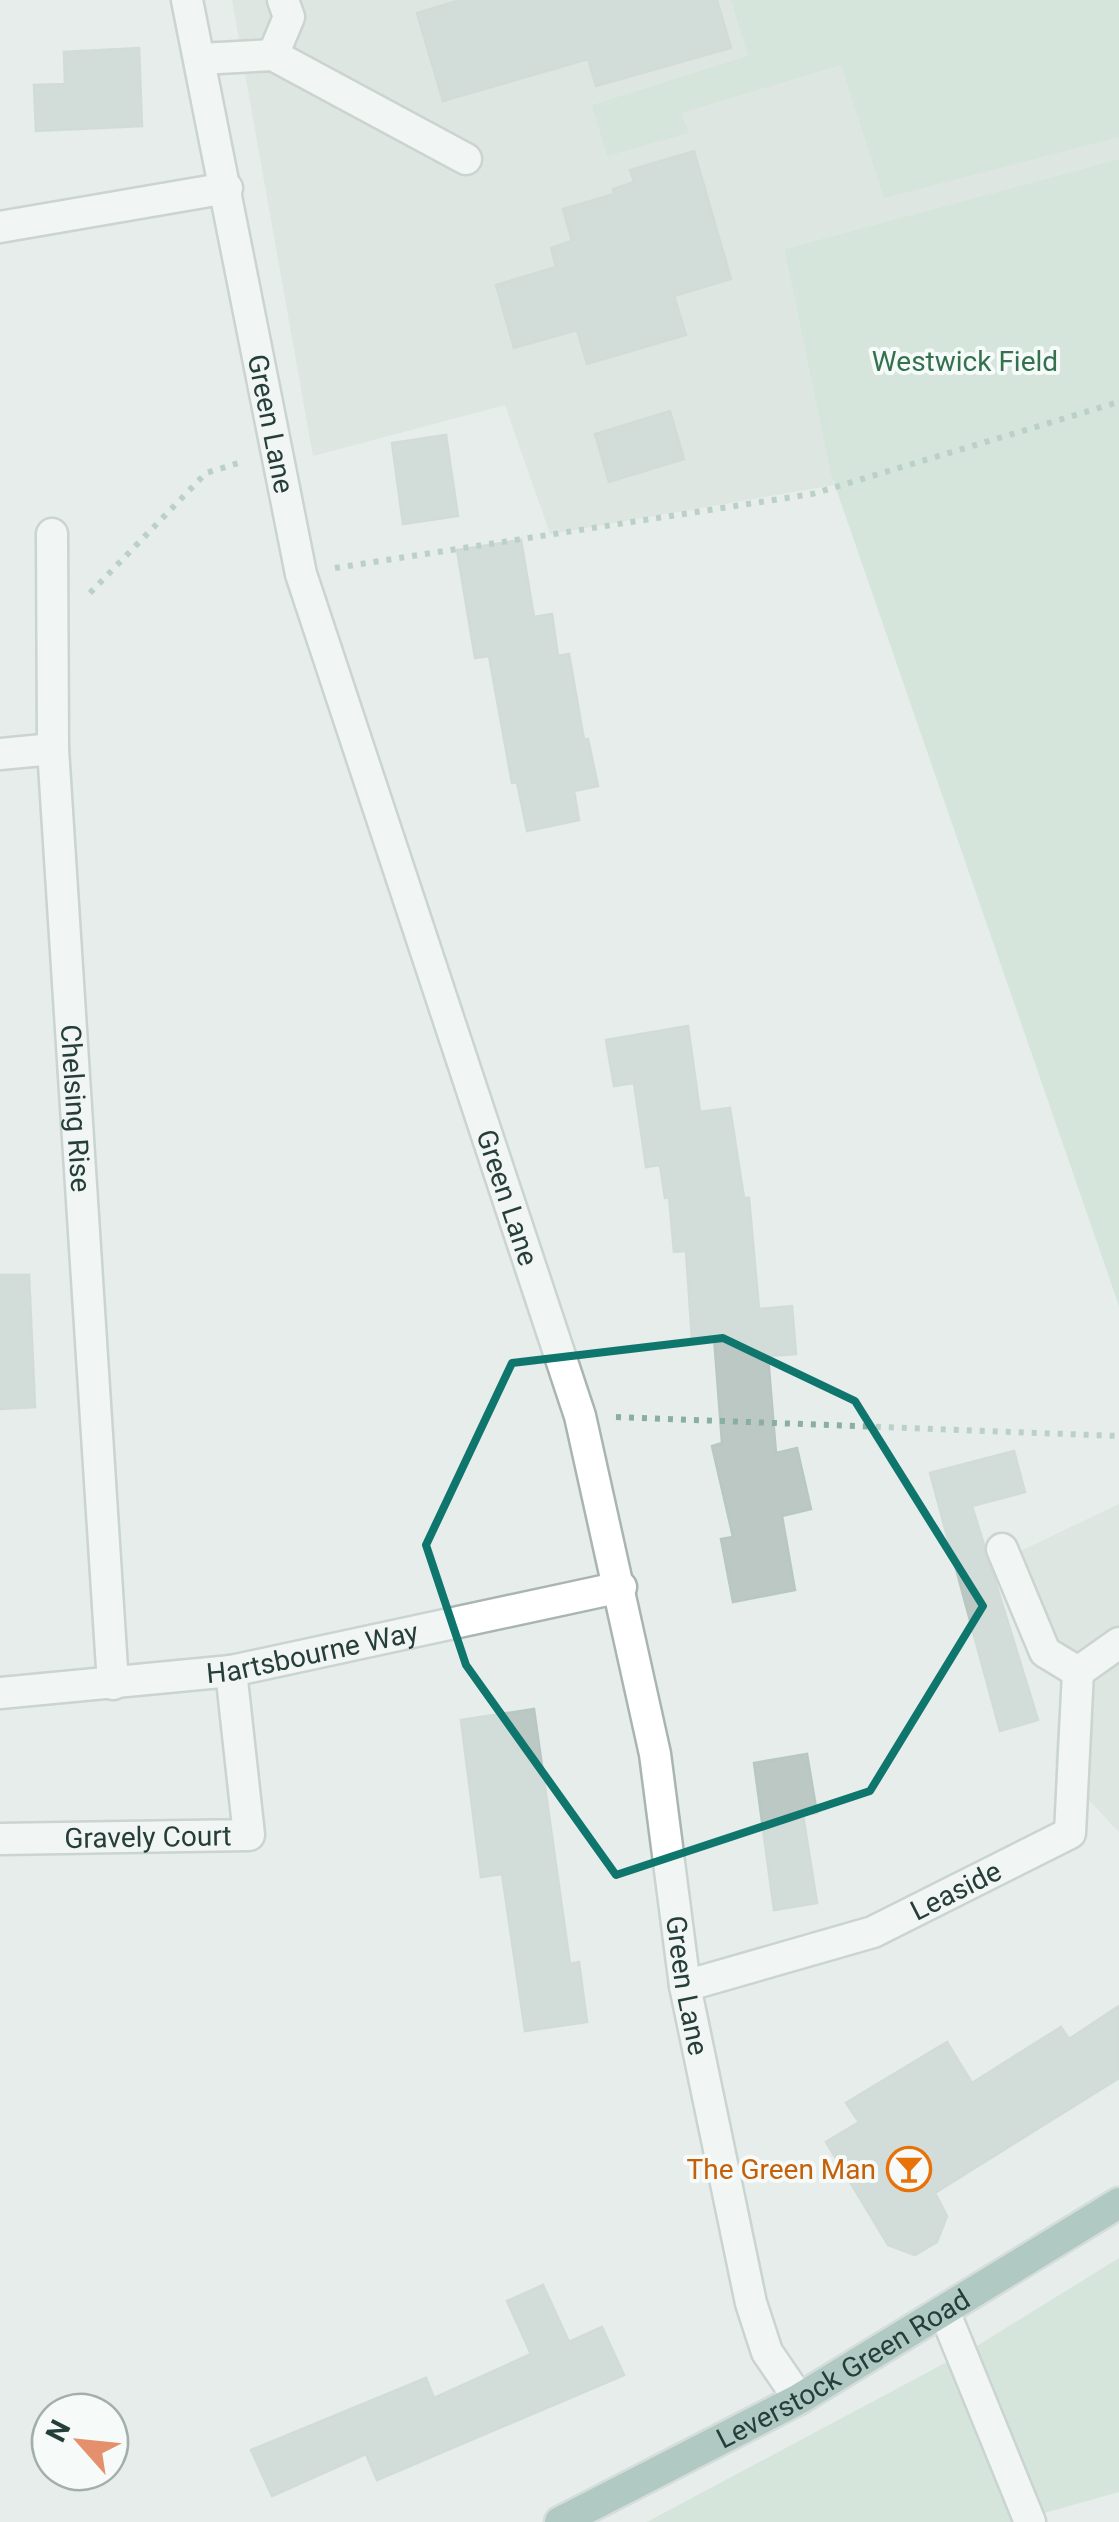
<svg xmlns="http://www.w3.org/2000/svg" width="1119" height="2522" font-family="Roboto,sans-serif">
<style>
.built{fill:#d4ddda}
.green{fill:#c1dcca}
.building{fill:#bbc8c4;stroke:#b9c7c2;stroke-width:2.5}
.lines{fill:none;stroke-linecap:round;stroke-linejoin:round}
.minor-casing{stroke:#a9b5b1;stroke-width:35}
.major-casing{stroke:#c2c9c8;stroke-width:35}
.path{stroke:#89aea4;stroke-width:6;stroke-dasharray:5 8;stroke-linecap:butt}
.minor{stroke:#fff;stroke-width:30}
.major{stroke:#6f9f95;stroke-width:30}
.marked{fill:none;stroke:#0f766e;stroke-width:8;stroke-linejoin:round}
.labels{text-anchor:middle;stroke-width:8;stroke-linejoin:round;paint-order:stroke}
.park-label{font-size:28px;fill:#34714f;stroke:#f6faf8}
.street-label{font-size:28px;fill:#263e39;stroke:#f6faf8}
.food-label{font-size:28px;fill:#c56008;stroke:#f6faf8;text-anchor:end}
</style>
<rect width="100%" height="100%" fill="#e6edea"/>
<!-- built -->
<g class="built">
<path d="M232 0H1119V159L784 249 834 485 550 534 505 405 313 456Z"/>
<path d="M1119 1504V1832L1055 1764 1063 1649 1008 1557Z"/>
</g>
<!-- green -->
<g class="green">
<path d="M731 0H1119V137L884 198 841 65 681 113 689 133 607 156 592 105 748 56Z"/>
<path d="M1119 159V1306L831 474 784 249Z"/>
<path d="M1119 2258V2492L1012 2522H647L977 2346Z"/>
</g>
<!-- building -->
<g class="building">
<path d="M460 0H717L731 48 596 86 588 59 443 101 417 13Z"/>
<path d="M139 48 142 126 36 131 34 85 65 84 64 52Z"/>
<path d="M694 151 731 279 674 296 686 335 587 364 577 330 514 348 496 285 556 267 551 248 572 241 563 209 614 194 613 189 634 182 630 170Z"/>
<path d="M670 411 684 459 609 482 595 434Z"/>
<path d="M446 435 458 516 403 524 392 443Z"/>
<path d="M521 540 534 617 552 614 558 656 569 654 584 740 588 739 598 786 574 791 579 820 527 831 517 782 512 783 489 656 475 658 457 550Z"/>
<path d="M688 1026 700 1112 730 1108 744 1198H749L759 1309 792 1306 796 1354 768 1356 776 1453 797 1448 811 1509 782 1516 795 1590 733 1602 721 1539 733 1537 712 1446 722 1443 714 1337 692 1339 686 1251 674 1252 669 1197 665 1198 660 1165 646 1167 634 1083 614 1086 606 1040Z"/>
<path d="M0 1275H29L35 1407 0 1409Z"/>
<path d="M1014 1451 1025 1492 972 1506 1038 1720 1000 1731 930 1473Z"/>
<path d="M534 1709 570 1964 579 1962 587 2022 525 2031 502 1874 481 1877 461 1720Z"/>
<path d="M807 1754 817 1813 803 1815 817 1903 774 1910 754 1763Z"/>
<path d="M1119 2006V2078L935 2193 947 2216 937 2242 915 2255 888 2245 826 2142 859 2122 846 2103 947 2042 972 2083 1061 2027 1069 2039Z"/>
<path d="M543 2285 569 2342 602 2327 624 2375 377 2480 366 2454 272 2496 251 2450 426 2378 434 2398 531 2354 507 2301Z"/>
</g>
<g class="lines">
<defs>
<g id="minor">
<path id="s1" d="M187 0 301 574 580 1416 655 1754 685 1986 751 2303 767 2352 799 2399"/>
<path d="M273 55 289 17 283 0"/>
<path d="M200 59 273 55 466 159"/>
<path d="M0 227 227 188"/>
<path id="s2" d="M52 534 53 749 113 1684"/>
<path d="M0 754 53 749"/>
<path d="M1002 1549 1045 1652 1078 1672"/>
<path d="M1078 1672 1119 1643"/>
<path id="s3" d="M0 1693 231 1671 621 1587"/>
<path id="s4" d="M0 1839 249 1835 231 1671"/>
<path id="s5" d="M685 1986 873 1932 1070 1833 1078 1672"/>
<path d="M944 2311 1030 2522"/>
</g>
<g id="major">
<path id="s6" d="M560 2522 799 2399 1119 2203"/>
</g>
</defs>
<!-- minor casing -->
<use href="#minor" class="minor-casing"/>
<!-- major casing -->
<use href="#major" class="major-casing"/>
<!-- path -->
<g class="path">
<path d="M335 568 812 494 1119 402"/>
<path d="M90 593 206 473 245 461"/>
<path d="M616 1417 1119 1436"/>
</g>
<!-- minor -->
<use href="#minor" class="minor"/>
<!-- major -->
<use href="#major" class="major"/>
</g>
<!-- marked area -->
<path d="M0 0H1119V2522H0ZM723 1338 855 1401 983 1606 870 1791 616 1875 466 1665 426 1545 512 1363Z" fill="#e6edea" fill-opacity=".55" fill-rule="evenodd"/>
<path class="marked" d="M723 1338 855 1401 983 1606 870 1791 616 1875 466 1665 426 1545 512 1363Z"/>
<!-- icons -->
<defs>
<symbol id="bar-ring" viewBox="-11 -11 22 22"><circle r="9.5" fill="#f6faf8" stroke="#e8710a" stroke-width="1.5"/><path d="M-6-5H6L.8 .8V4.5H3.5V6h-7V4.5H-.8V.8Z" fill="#e8710a"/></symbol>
</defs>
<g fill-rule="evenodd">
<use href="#bar-ring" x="884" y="2144" width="50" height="50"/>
</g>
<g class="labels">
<!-- park labels -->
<g class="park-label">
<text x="965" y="371">Westwick Field</text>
</g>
<!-- street labels -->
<g class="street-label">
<text dy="10" stroke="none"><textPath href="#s1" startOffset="432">Green Lane</textPath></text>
<text dy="10" stroke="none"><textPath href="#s2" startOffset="575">Chelsing Rise</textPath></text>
<text dy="10" stroke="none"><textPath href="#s1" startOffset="1242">Green Lane</textPath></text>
<text dy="10" stroke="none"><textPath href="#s3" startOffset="315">Hartsbourne Way</textPath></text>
<text dy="10" stroke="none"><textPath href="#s4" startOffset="148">Gravely Court</textPath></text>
<text dy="10" stroke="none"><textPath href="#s5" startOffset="288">Leaside</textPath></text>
<text dy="10" stroke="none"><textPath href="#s1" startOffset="2052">Green Lane</textPath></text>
<text dy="10" stroke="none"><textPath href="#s6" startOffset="322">Leverstock Green Road</textPath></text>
</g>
<!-- food labels -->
<g class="food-label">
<text x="876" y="2179">The Green Man</text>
</g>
</g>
<!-- north arrow -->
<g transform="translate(80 2442) rotate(297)"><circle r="48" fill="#f6faf8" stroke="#a3afac" stroke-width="2.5"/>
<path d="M0-8L18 38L0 25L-18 38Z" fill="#e5906c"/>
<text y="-15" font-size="28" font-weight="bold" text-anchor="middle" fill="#263e39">N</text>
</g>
</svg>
